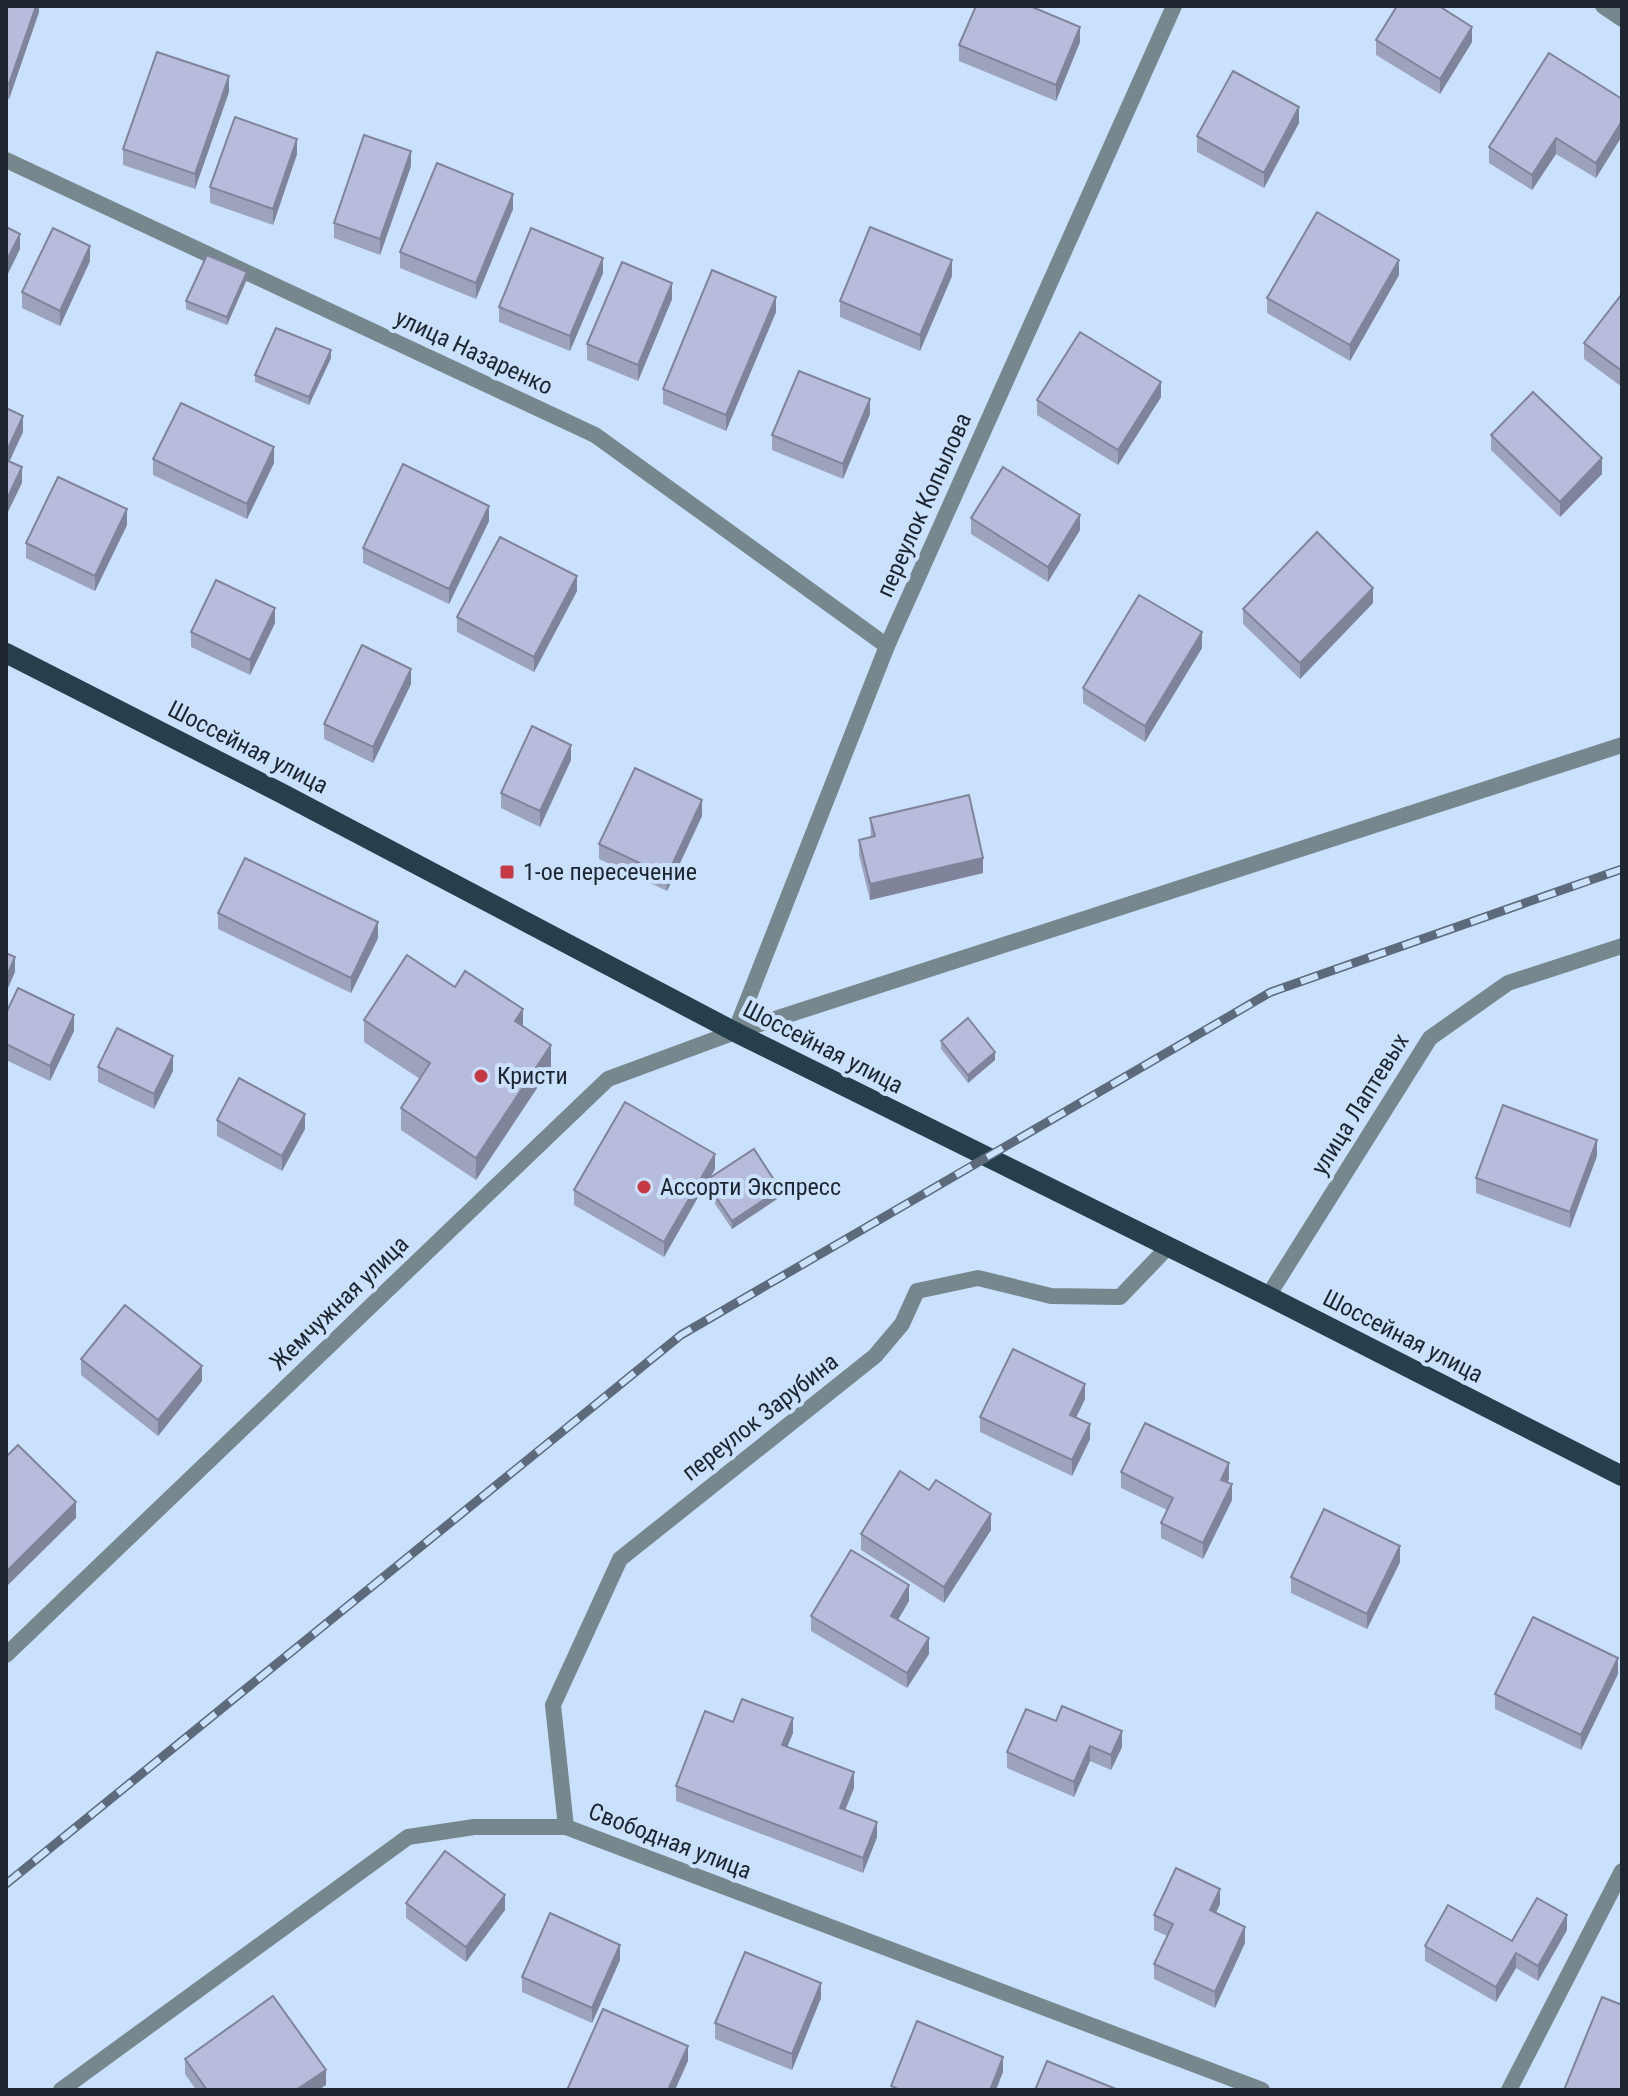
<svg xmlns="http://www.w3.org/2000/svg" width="1628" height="2096" font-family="'Roboto Condensed',sans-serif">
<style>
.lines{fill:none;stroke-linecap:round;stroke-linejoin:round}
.minor{stroke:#77878e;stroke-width:16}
.tertiary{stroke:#77878e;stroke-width:16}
.primary{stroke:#25404c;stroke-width:20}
.rail-casing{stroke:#5c6a7b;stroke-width:9}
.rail{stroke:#cae1fd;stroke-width:6;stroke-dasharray:18;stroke-linecap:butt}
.wall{fill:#9da2bd}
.shaded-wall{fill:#80849a}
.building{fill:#b7bcdc;stroke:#80849a;stroke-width:2}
.poi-dot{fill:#c73744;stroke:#cae1fd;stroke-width:3}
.labels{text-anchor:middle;stroke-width:8;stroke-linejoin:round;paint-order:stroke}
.street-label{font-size:24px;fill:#1d252f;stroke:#cae1fd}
.poi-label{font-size:24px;fill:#1d252f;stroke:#cae1fd;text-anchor:start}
</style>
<rect width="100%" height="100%" fill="#cae1fd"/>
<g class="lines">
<!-- minor -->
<g class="minor">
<path d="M1603 6 1622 19"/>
<path d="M6 160 595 435 887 646"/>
<path d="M1268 1296 1430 1038 1508 983 1622 946"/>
<path d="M6 1655 608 1079 735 1032 887 646 1174 6"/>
<path d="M566 1827 553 1705 620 1559 875 1356 902 1324 917 1291 978 1278 1051 1296 1120 1297 1168 1247"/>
<path d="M61 2090 408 1837 474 1827H566L1262 2090"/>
<path d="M1509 2090 1622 1871"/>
</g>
<!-- tertiary -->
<path class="tertiary" d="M735 1032 1622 745"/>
<!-- primary -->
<path class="primary" d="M6 653 281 793 735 1032 1268 1296 1622 1476"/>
<defs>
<path id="rail" d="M6 1884 681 1335 1271 992 1622 869"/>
</defs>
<!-- rail casing -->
<use href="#rail" class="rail-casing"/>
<!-- rail -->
<use href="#rail" class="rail"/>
</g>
<!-- wall -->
<g class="wall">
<path d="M6 6H39V12L9 99 6 98Z"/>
<path d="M1376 40 1472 42 1440 94 1376 55Z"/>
<path d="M1080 42 1056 101 959 61V45Z"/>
<path d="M229 92 195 189 123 165V149Z"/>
<path d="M1622 99V136L1596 178 1556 154 1532 190 1489 163V147Z"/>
<path d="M1299 123 1264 188 1197 152V136Z"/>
<path d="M297 154 273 225 210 203V187Z"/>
<path d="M411 166 380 255 334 238V223Z"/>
<path d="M513 209 476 299 400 268V252Z"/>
<path d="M90 261 60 326 22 308V292Z"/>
<path d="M603 273 570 351 499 322V307Z"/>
<path d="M1399 275 1350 361 1267 313V298Z"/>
<path d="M952 276 920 351 840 317V301Z"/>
<path d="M247 279 227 325 186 309V301Z"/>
<path d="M1622 294V387L1584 359V343Z"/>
<path d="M672 299 638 381 587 360V344Z"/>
<path d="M776 312 726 431 663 404V389Z"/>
<path d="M331 358 309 405 255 382V375Z"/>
<path d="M1161 397 1118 465 1037 415V400Z"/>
<path d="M870 414 843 479 772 450V435Z"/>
<path d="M1491 435 1602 474 1560 517 1491 450Z"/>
<path d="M153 459 274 463 247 519 153 475Z"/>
<path d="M971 518 1080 530 1048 582 971 534Z"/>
<path d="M489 521 449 604 363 563V548Z"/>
<path d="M127 525 95 591 26 558V543Z"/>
<path d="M577 591 534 672 457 632V617Z"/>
<path d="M1373 603 1300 679 1243 624V609Z"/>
<path d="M275 623 250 675 191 647V632Z"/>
<path d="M1202 648 1145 742 1083 703V688Z"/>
<path d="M411 684 373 763 324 739V724Z"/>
<path d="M571 760 540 827 501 808V793Z"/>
<path d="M702 816 667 891 599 859V844Z"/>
<path d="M870 818 983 873 870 900 859 855V840L871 837Z"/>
<path d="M218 913 378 938 351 993 218 929Z"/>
<path d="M455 987 523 1027 551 1067 476 1180 401 1130V1108L420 1079 364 1042V1020Z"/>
<path d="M6 1013 74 1031 50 1081 6 1060Z"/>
<path d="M941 1041 995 1060 968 1083 941 1049Z"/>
<path d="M98 1067 173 1071 154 1109 98 1082Z"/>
<path d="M217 1120 305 1129 282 1171 217 1136Z"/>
<path d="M1597 1156 1570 1228 1476 1193V1178Z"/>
<path d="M715 1169 710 1178 780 1197 732 1229 705 1189V1185L664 1257 574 1205V1190Z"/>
<path d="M81 1359 202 1381 158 1436 81 1375Z"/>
<path d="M1085 1399 1076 1418 1090 1439 1072 1476 980 1432V1417Z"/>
<path d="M1121 1472 1229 1479 1227 1482 1232 1500 1203 1559 1161 1538V1523L1167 1510 1121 1488Z"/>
<path d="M991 1530 944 1603 861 1550V1534Z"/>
<path d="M1400 1562 1367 1629 1291 1593V1577Z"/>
<path d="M909 1601 898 1620 929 1654 907 1688 811 1631V1616Z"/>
<path d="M1618 1674 1581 1750 1495 1709V1694Z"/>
<path d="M1056 1721 1122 1747 1111 1770 1090 1761 1074 1797 1007 1768V1752Z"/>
<path d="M733 1722 793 1733 787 1747 854 1788 845 1810 877 1837 863 1873 676 1801V1786Z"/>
<path d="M406 1903 505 1910 466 1962 406 1918Z"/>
<path d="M1220 1904 1216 1913 1245 1943 1215 2008 1154 1979V1964L1167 1936 1154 1930V1915Z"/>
<path d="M1567 1930 1538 1981 1516 1968 1496 2002 1425 1961V1946L1512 1941Z"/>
<path d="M620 1960 592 2023 522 1992V1977Z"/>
<path d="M821 1998 792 2070 715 2039V2023Z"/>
<path d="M185 2059 326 2085 318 2090H196L185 2074Z"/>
</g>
<!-- shaded-wall -->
<g class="shaded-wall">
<path d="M36 6H39V12L9 99V84Z"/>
<path d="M1080 27V42L1056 101V85Z"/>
<path d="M1472 27V42L1440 94V79Z"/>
<path d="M229 76V92L195 189V174Z"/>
<path d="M1299 107V123L1264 188V173Z"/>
<path d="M1622 121V136L1596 178V163Z"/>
<path d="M1556 138V154L1532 190V175Z"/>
<path d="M297 139V154L273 225V209Z"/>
<path d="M411 151V166L380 255V239Z"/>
<path d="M513 194V209L476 299V283Z"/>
<path d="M20 234V249L6 278V262Z"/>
<path d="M90 246V261L60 326V311Z"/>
<path d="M603 258V273L570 351V336Z"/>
<path d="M952 260V276L920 351V335Z"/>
<path d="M1399 260V275L1350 361V345Z"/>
<path d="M247 272V279L227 325V317Z"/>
<path d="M672 283V299L638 381V365Z"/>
<path d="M776 297V312L726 431V415Z"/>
<path d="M331 350V358L309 405V397Z"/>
<path d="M1161 382V397L1118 465V450Z"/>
<path d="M870 399V414L843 479V464Z"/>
<path d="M23 416V432L6 469V453Z"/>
<path d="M274 447V463L247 519V504Z"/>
<path d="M1602 458V474L1560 517V502Z"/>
<path d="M22 467V483L6 516V501Z"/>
<path d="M489 506V521L449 604V589Z"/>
<path d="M127 509V525L95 591V576Z"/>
<path d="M1080 515V530L1048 582V567Z"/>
<path d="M577 576V591L534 672V657Z"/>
<path d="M1373 588V603L1300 679V663Z"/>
<path d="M275 608V623L250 675V660Z"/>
<path d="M1202 632V648L1145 742V726Z"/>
<path d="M411 669V684L373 763V747Z"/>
<path d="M571 745V760L540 827V811Z"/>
<path d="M702 800V816L667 891V876Z"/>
<path d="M983 858V873L870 900V884Z"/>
<path d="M378 922V938L351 993V978Z"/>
<path d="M15 957V972L6 993V978Z"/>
<path d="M523 1009V1031L515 1021Z"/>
<path d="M74 1015V1031L50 1081V1066Z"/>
<path d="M551 1045V1067L476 1180V1158Z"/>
<path d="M995 1052V1060L968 1083V1075Z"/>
<path d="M173 1056V1071L154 1109V1094Z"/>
<path d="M305 1114V1129L282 1171V1156Z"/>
<path d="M1597 1140V1156L1570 1228V1212Z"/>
<path d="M715 1154V1169L707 1183 705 1181V1185L664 1257V1242Z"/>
<path d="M780 1189V1197L732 1229V1221Z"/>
<path d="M202 1366V1381L158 1436V1420Z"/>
<path d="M1085 1384V1399L1070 1430V1415Z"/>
<path d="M1090 1424V1439L1072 1476V1460Z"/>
<path d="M1229 1463V1479L1221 1495V1480Z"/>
<path d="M1232 1484V1500L1203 1559V1543Z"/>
<path d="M76 1502V1518L6 1587V1572Z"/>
<path d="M991 1514V1530L944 1603V1587Z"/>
<path d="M1400 1546V1562L1367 1629V1614Z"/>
<path d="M909 1585V1601L891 1631V1616Z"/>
<path d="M929 1638V1654L907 1688V1673Z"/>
<path d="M1618 1658V1674L1581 1750V1735Z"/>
<path d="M793 1718V1733L782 1760V1745Z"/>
<path d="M1122 1731V1747L1111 1770V1755Z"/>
<path d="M1090 1746V1761L1074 1797V1782Z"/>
<path d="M854 1772V1788L840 1823V1808Z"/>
<path d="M877 1822V1837L863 1873V1858Z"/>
<path d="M1220 1889V1904L1210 1925V1910Z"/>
<path d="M505 1895V1910L466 1962V1947Z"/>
<path d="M1567 1915V1930L1538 1981V1966Z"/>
<path d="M1245 1927V1943L1215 2008V1992Z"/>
<path d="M620 1945V1960L592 2023V2008Z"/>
<path d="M1516 1953V1968L1496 2002V1987Z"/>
<path d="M821 1983V1998L792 2070V2054Z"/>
<path d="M688 2046V2061L675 2090H668Z"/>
<path d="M1003 2057V2072L996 2090H990Z"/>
<path d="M326 2070V2085L318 2090H296Z"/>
</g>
<!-- building -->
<g class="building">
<path d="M6 6H36L9 84 6 82Z"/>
<path d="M976 6H1030L1080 27 1056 85 959 45Z"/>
<path d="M1397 6H1439L1472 27 1440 79 1376 40Z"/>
<path d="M157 52 229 76 195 174 123 149Z"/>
<path d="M1549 53 1622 99V121L1596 163 1556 138 1532 175 1489 147Z"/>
<path d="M1233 71 1299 107 1264 173 1197 136Z"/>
<path d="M235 117 297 139 273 209 210 187Z"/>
<path d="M364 135 411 151 380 239 334 223Z"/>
<path d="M437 163 513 194 476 283 400 252Z"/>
<path d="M1317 212 1399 260 1350 345 1267 298Z"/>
<path d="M6 227 20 234 6 262Z"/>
<path d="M870 227 952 260 920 335 840 301Z"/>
<path d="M53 228 90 246 60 311 22 292Z"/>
<path d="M531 228 603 258 570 336 499 307Z"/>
<path d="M207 255 247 272 227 317 186 301Z"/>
<path d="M622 262 672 283 638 365 587 344Z"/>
<path d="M712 270 776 297 726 415 663 389Z"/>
<path d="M1622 294V371L1584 343Z"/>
<path d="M276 328 331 350 309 397 255 375Z"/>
<path d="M1080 332 1161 382 1118 450 1037 400Z"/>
<path d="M799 371 870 399 843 464 772 435Z"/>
<path d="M1533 392 1602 458 1560 502 1491 435Z"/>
<path d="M181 403 274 447 247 504 153 459Z"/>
<path d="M6 408 23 416 6 453Z"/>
<path d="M6 460 22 467 6 501Z"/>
<path d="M403 464 489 506 449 589 363 548Z"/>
<path d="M1003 467 1080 515 1048 567 971 518Z"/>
<path d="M58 477 127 509 95 576 26 543Z"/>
<path d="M1317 532 1373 588 1300 663 1243 609Z"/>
<path d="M500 537 577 576 534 657 457 617Z"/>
<path d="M216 580 275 608 250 660 191 632Z"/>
<path d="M1139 595 1202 632 1145 726 1083 688Z"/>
<path d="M362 645 411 669 373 747 324 724Z"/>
<path d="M532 726 571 745 540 811 501 793Z"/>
<path d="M635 768 702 800 667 876 599 844Z"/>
<path d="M969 795 983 858 870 884 859 840 875 836 870 818Z"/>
<path d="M245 858 378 922 351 978 218 913Z"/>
<path d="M6 953 15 957 6 978Z"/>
<path d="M407 955 455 987 465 971 523 1009 515 1021 551 1045 476 1158 401 1108 430 1063 364 1020Z"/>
<path d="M18 988 74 1015 50 1066 6 1044V1013Z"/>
<path d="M968 1018 995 1052 968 1075 941 1041Z"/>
<path d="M117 1028 173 1056 154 1094 98 1067Z"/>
<path d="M239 1078 305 1114 282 1156 217 1120Z"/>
<path d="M625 1102 715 1154 664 1242 574 1190Z"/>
<path d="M1503 1105 1597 1140 1570 1212 1476 1178Z"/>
<path d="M754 1149 780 1189 732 1221 705 1181Z"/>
<path d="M125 1305 202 1366 158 1420 81 1359Z"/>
<path d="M1013 1349 1085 1384 1070 1415 1090 1424 1072 1460 980 1417Z"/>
<path d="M1145 1423 1229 1463 1221 1480 1232 1484 1203 1543 1161 1523 1173 1498 1121 1472Z"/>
<path d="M18 1445 76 1502 6 1572V1457Z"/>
<path d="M900 1471 929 1490 936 1480 991 1514 944 1587 861 1534Z"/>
<path d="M1324 1509 1400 1546 1367 1614 1291 1577Z"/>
<path d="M851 1550 909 1585 891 1616 929 1638 907 1673 811 1616Z"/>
<path d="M1533 1617 1618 1658 1581 1735 1495 1694Z"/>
<path d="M742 1699 793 1718 782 1745 854 1772 840 1808 877 1822 863 1858 676 1786 705 1711 733 1722Z"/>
<path d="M1062 1706 1122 1731 1111 1755 1090 1746 1074 1782 1007 1752 1026 1709 1056 1721Z"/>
<path d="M445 1851 505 1895 466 1947 406 1903Z"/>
<path d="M1176 1868 1220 1889 1210 1910 1245 1927 1215 1992 1154 1964 1173 1924 1154 1915Z"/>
<path d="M1537 1898 1567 1915 1538 1966 1516 1953 1496 1987 1425 1946 1448 1905 1512 1941Z"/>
<path d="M550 1913 620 1945 592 2008 522 1977Z"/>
<path d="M745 1952 821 1983 792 2054 715 2023Z"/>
<path d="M273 1996 326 2070 296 2090H207L185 2059Z"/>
<path d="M1602 1997 1622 2005V2090H1564Z"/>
<path d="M603 2009 688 2046 668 2090H567Z"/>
<path d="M917 2021 1003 2057 990 2090H900L891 2086Z"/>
<path d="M1047 2061 1116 2089V2090H1035Z"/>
</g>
<!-- markers -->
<g class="poi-dot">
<rect x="499" y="864" width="16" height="16" rx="4"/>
<circle cx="481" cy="1076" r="8"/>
<circle cx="644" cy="1187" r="8"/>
</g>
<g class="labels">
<!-- street labels -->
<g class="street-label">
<text transform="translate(474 352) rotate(25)" y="8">улица Назаренко</text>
<text transform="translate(924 505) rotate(-66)" y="8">переулок Копылова</text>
<text transform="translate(248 747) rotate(27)" y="8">Шоссейная улица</text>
<text transform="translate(823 1047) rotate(27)" y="8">Шоссейная улица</text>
<text transform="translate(1360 1104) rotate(-58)" y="8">улица Лаптевых</text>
<text transform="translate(339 1303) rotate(-44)" y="8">Жемчужная улица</text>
<text transform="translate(1403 1336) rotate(27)" y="8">Шоссейная улица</text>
<text transform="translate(760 1417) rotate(-38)" y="8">переулок Зарубина</text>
<text transform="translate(670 1841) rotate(21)" y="8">Свободная улица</text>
</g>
<!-- poi labels -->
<g class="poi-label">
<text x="523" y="880">1-ое пересечение</text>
<text x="497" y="1084">Кристи</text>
<text x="660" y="1195">Ассорти Экспресс</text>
</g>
</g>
<!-- border -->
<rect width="1628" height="2096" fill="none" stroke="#1d252f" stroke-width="16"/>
</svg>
